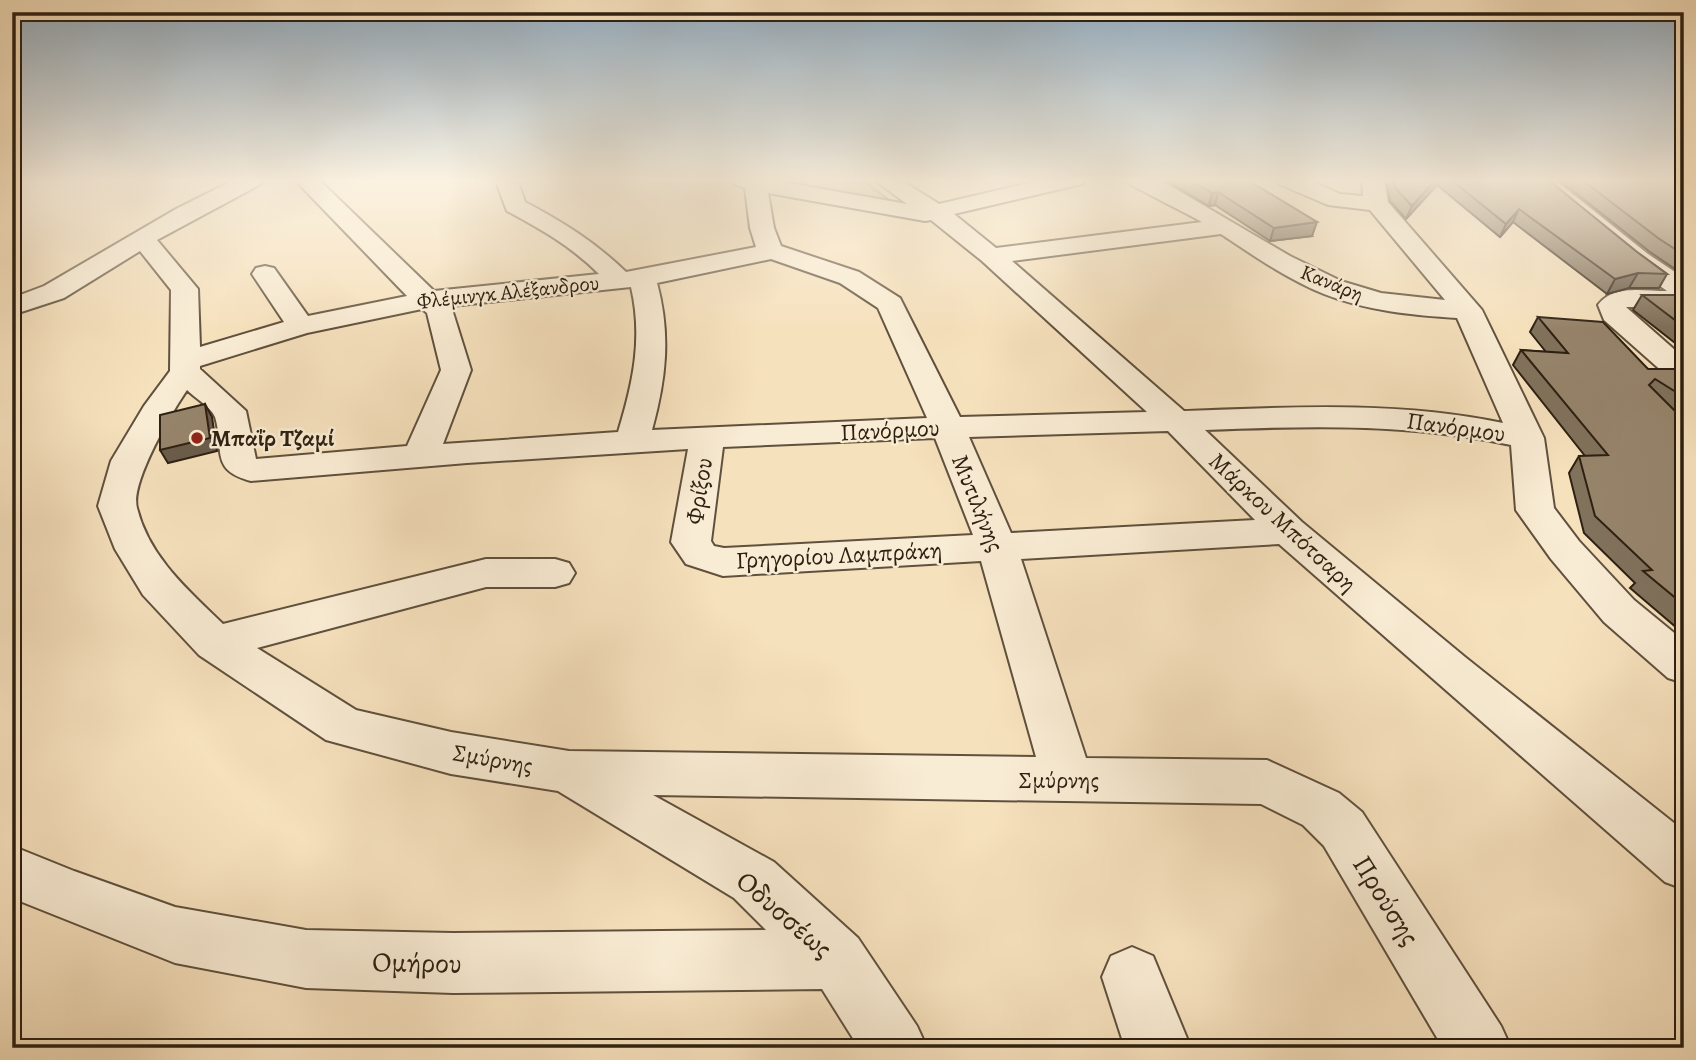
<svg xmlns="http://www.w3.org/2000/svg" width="1696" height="1060" font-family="Alegreya,serif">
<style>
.green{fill:#d4c0a0;stroke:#817059;stroke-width:2}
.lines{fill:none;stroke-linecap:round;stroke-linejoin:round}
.minor-casing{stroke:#60503d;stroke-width:4}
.minor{fill:#f9ecd4;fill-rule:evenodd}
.wall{fill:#81725c;stroke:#2e2012;stroke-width:2}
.shaded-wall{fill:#695c4b;stroke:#2e2012;stroke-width:2}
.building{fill:#96846b;stroke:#2e2012;stroke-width:2}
.poi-dot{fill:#8f2418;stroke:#f9ecd4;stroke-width:2.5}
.labels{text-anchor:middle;stroke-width:5;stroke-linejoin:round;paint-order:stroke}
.far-street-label{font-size:21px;fill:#2e2012;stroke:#f9ecd4}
.street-label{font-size:24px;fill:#2e2012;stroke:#f9ecd4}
.poi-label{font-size:24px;font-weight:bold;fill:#2e2012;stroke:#f9ecd4;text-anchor:start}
.near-street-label{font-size:28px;fill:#2e2012;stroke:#f9ecd4}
</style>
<rect width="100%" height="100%" fill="#f6e1bd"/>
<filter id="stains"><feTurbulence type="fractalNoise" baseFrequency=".00286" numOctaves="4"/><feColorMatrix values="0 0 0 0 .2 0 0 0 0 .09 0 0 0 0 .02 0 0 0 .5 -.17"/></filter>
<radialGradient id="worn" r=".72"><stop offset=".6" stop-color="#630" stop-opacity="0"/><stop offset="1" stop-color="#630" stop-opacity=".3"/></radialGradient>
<!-- green -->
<path class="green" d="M816 179H861L892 202 785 186Z"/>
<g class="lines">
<defs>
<g id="minor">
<path d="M236 179H264L261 184 157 240 198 289 200 347 284 322 252 274 256 268 265 266 274 268 308 316 407 296 294 179H318L434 291 599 274C572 247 541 229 507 211L495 179H517L525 202C563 222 595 242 626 272L756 247 750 228 745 188 734 184 731 179H765L907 204 873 179H899L939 204 1046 179H1085L1082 184 954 214 996 248 1202 222C1189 214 1128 185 1123 179H1154L1167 184 1290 256 1341 281 1381 293 1445 300 1370 210 1328 205 1279 184 1276 179H1306L1340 194 1363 196 1362 179H1384L1388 202 1482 310 1544 438 1554 508 1579 541 1634 600 1684 641V683L1668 678 1604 622 1551 559 1516 510 1511 445C1409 423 1307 426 1205 430L1302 522 1465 657 1684 831V889L1665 882 1279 544 1021 559 1086 758 1267 760 1339 793 1362 812 1501 1026 1511 1048H1443L1324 846 1303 825 1261 804 653 795 774 862 858 938 917 1026 927 1048H859L822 989 453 993 306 988 175 963 12 898V846L74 871 175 907 306 930 453 933 766 930 734 898 558 791 451 774 326 740 199 655 143 595 115 549 98 506 111 461 144 406 170 371 171 290 140 251 64 298 12 315V298L44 286 176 209ZM768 193 925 221 931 220 982 261 1147 412 960 417 900 298 859 272 781 246 774 228ZM1221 234C1254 256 1287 279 1324 294 1367 311 1412 315 1457 318L1503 423C1398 401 1291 407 1184 411L1012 261ZM771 259 840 283 878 308 927 418 652 430C666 379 671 335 657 283ZM631 287C643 338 633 383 618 432L443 444 471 370 451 306ZM422 309 427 313 441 370 407 446 256 459 246 411 200 369V366L307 333ZM187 390C195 398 211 407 215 417 225 450 209 470 251 481L467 463 688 449 671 542 686 564 723 576 981 561 1036 757 569 751 451 732 356 710 257 648 486 587H555L569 583 575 573 569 563 555 559H486L223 624C189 591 149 557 137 508 130 483 172 412 187 390ZM1168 431 1255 520 1011 533 969 437ZM935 438 973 535 724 548 714 546 711 541 723 447Z"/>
<path d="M1529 179H1554L1648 254 1684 278V307H1626L1684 358V383L1673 381 1604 320 1598 305C1613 284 1644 291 1667 291L1630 264Z"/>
<path d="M1132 947 1153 956 1191 1048H1125L1102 977 1111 956Z"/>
</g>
</defs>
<!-- minor casing -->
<use href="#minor" class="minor-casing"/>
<!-- minor -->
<use href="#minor" class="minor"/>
</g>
<!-- wall -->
<g class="wall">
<path d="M1162 179H1246L1312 236 1270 241 1215 205 1209 206 1168 182Z"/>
<path d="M1386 179H1547L1637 252 1667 274 1659 288H1629L1607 294 1513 222 1500 237 1437 185 1406 219 1390 201Z"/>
<path d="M1558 179H1684V275L1650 252Z"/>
<path d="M1642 295H1684V350L1633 310Z"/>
<path d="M1538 317 1648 369H1684V634L1630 588 1635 583 1584 533 1569 473 1579 456H1585L1513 365 1521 350 1546 352 1530 332Z"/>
</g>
<!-- shaded-wall -->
<g class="shaded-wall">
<path d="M1436 179H1439L1437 185 1406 219 1412 206Z"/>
<path d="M1218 192 1215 205 1209 206 1212 193Z"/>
<path d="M1519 209 1513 222 1500 237 1506 224Z"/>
<path d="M1317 222 1312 236 1270 241 1274 228Z"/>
<path d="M1638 273 1629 288 1607 294 1615 279Z"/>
<path d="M205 404 212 417 217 451 168 463 160 450Z"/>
</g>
<!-- building -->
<g class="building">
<path d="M1188 179H1246L1317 222 1274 228 1218 192 1212 193Z"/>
<path d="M1393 179H1436L1412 206 1395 188Z"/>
<path d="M1450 179H1547L1637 252 1667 274 1638 273 1615 279 1519 209 1506 224Z"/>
<path d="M1581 179H1684V255L1658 238Z"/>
<path d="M1642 295H1684V327Z"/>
<path d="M1538 317 1603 322 1648 369H1684V397L1655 379 1649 385 1684 420V605L1643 571 1652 570 1595 516 1579 456 1608 455 1521 350 1568 353Z"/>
<path d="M205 404 210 438 160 450V415Z"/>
</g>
<!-- sky -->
<linearGradient id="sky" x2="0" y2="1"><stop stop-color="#92acc0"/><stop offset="0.55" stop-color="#fbf2e1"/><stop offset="1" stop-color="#fbf2e1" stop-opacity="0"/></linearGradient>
<rect width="1696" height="328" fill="url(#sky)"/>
<!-- markers -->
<circle class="poi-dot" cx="197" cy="438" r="7"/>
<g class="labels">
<!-- far-street labels -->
<g class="far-street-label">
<text transform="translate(1332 283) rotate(22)" y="7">Κανάρη</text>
<text transform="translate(508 292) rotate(-6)" y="7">Φλέμινγκ Αλέξανδρου</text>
</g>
<!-- street labels -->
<g class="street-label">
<text transform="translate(1456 427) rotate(8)" y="8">Πανόρμου</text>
<text transform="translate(890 430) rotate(-3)" y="8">Πανόρμου</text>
<text transform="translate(699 491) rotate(-81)" y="8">Φρίξου</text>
<text transform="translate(978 503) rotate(68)" y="8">Mυτιλήνης</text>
<text transform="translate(1283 522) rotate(43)" y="8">Μάρκου Μπότσαρη</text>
<text transform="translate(839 555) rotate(-3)" y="8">Γρηγορίου Λαμπράκη</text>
<text transform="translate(493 759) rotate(10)" y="8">Σμύρνης</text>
<text x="1059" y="788">Σμύρνης</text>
</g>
<!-- poi labels -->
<g class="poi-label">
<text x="211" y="446">Μπαΐρ Τζαμί</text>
</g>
<!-- near-street labels -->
<g class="near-street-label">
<text transform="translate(1387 900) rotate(58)" y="10">Προύσης</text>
<text transform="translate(785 914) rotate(41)" y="10">Οδυσσέως</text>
<text transform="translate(417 962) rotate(1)" y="10">Ομήρου</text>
</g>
</g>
<!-- margin -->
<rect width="1696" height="1060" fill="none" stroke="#f6e1bd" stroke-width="42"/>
<rect x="14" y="14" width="1668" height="1032" fill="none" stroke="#2e2012" stroke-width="3.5"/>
<rect x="21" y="21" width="1654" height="1018" fill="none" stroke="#2e2012" stroke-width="2"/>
<rect width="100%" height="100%" filter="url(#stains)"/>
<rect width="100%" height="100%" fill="url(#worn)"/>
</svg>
